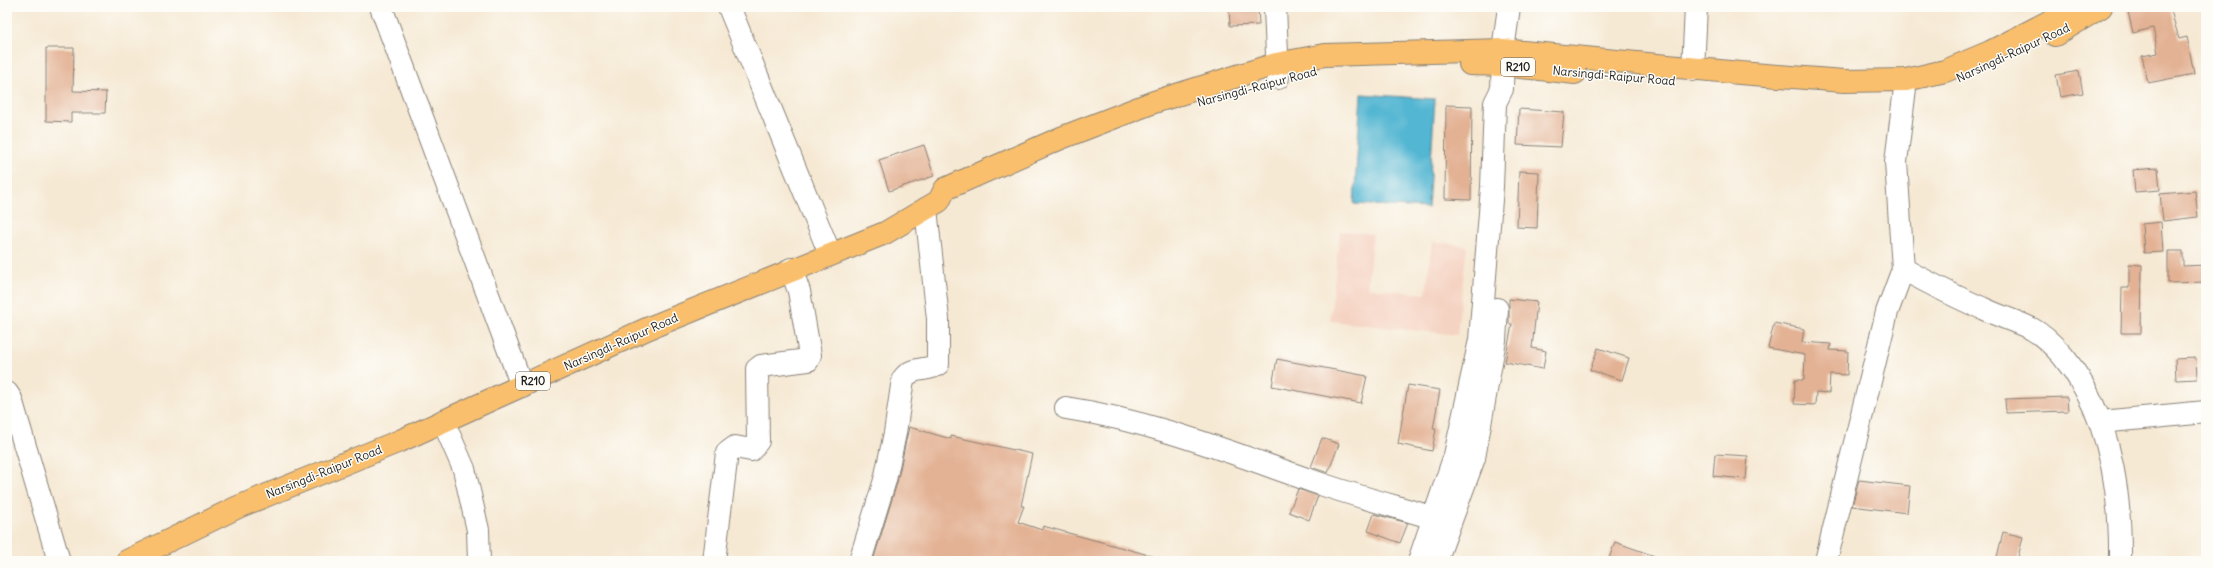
<svg xmlns="http://www.w3.org/2000/svg" width="2213" height="568" font-family="Delius,sans-serif">
<style>
.built{fill:#f5d3c2}
.water{fill:#53b6d2;stroke:#386977}
.building{fill:#e3b193}
.lines{fill:none;stroke-linecap:round;stroke-linejoin:round}
.minor-casing{stroke:#898278;stroke-width:24}
.major-casing{stroke:#898278;stroke-width:24}
.minor{stroke:#fff;stroke-width:22}
.major{stroke:#f9bf6d;stroke-width:22}
.labels{text-anchor:middle;stroke-width:3;stroke-linejoin:round;paint-order:stroke}
.shield{fill:#fdfcf7;stroke:#605f5e;stroke-width:1}
.shield-label{font-size:11px;font-weight:bold;fill:#1c1c1c}
.street-label{font-size:12px;fill:#1c1c1c;stroke:#fdfcf7}
</style>
<rect width="100%" height="100%" fill="#fdfcf7"/>
<filter id="ink" filterUnits="userSpaceOnUse"><feTurbulence type="fractalNoise" baseFrequency=".025" numOctaves="2"/><feDisplacementMap in="SourceGraphic" scale="8" xChannelSelector="R" yChannelSelector="G"/><feConvolveMatrix kernelMatrix="1 2 1 2 8 2 1 2 1" color-interpolation-filters="sRGB"/></filter>
<filter id="wash" filterUnits="userSpaceOnUse"><feTurbulence type="fractalNoise" baseFrequency=".012" numOctaves="4" result="noise"/><feDisplacementMap in="SourceGraphic" scale="16" xChannelSelector="R" yChannelSelector="G"/><feGaussianBlur stdDeviation="0.9" result="paint"/><feColorMatrix in="noise" values="0 0 0 0 0 0 0 0 0 0 0 0 0 0 0 0 0 1.4 0 .05"/><feComposite in="paint" operator="in"/></filter>
<g filter="url(#wash)">
<rect width="100%" height="100%" fill="#f6e9d4"/>
<!-- built -->
<path class="built" d="M1340 231 1373 234 1367 288 1426 294 1432 242 1467 246 1457 335 1330 321Z"/>
<!-- water -->
<path class="water" d="M1361 94 1435 99 1428 208 1354 204Z"/>
<g id="blocks">
<!-- building -->
<g class="building">
<path d="M1229 7H1258L1259 25 1230 26Z"/>
<path d="M2127 7H2170L2179 39 2187 37 2194 74 2148 83 2142 56 2158 53 2153 28 2133 33Z"/>
<path d="M46 48H74L73 91 106 92 105 113H71V122L46 121Z"/>
<path d="M2079 71 2083 93 2060 97 2056 75Z"/>
<path d="M1446 105 1472 106 1471 200 1445 199Z"/>
<path d="M1519 109 1564 112 1561 147 1517 145Z"/>
<path d="M924 145 934 176 889 191 879 160Z"/>
<path d="M2158 168 2160 190 2135 192 2133 170Z"/>
<path d="M1519 171 1539 172 1537 228 1517 227Z"/>
<path d="M2195 191 2198 217 2163 221 2160 194Z"/>
<path d="M2161 222 2163 252 2144 253 2142 224Z"/>
<path d="M2168 251H2183V266L2206 265V282L2168 283Z"/>
<path d="M2129 264 2142 265 2141 333H2121L2122 288H2129Z"/>
<path d="M1509 299 1537 302 1532 348 1546 351 1543 369 1505 362 1512 324H1509Z"/>
<path d="M1774 323 1804 329 1802 342 1831 344 1830 350 1848 351 1847 375 1830 374 1829 393 1816 392 1815 405 1794 404 1795 380H1804L1805 355 1768 348Z"/>
<path d="M1598 348 1629 358 1622 380 1590 370Z"/>
<path d="M2196 358 2197 379 2176 380 2175 359Z"/>
<path d="M1277 359 1367 376 1361 403 1272 386Z"/>
<path d="M1408 385 1440 390 1433 429H1436L1432 451 1398 444Z"/>
<path d="M2067 397 2068 411 2006 413 2005 399Z"/>
<path d="M909 427 951 439V436L1032 454 1021 506H1024L1018 522 1042 530 1043 526 1156 557 1155 561H873L897 483Z"/>
<path d="M1322 438 1339 444 1328 473 1311 467Z"/>
<path d="M1715 454 1748 456 1746 479 1713 476Z"/>
<path d="M1859 480 1910 486 1907 513 1852 506Z"/>
<path d="M1298 489 1318 496 1309 520 1289 512Z"/>
<path d="M1374 514 1408 523 1400 543 1368 531Z"/>
<path d="M2003 532 2023 537 2017 561H1996Z"/>
<path d="M1615 542 1663 559V561H1608Z"/>
</g>
</g>
</g>
<g filter="url(#ink)">
<use href="#blocks" fill-opacity="0" stroke="#898278" stroke-width="1"/>
<g class="lines">
<defs>
<g id="minor">
<path d="M381 7 522 386"/>
<path d="M729 7 830 254"/>
<path d="M1275 7 1278 78"/>
<path d="M1693 70 1696 7"/>
<path d="M1906 80 1896 162 1903 269C1929 283 1955 297 1982 308 1998 316 2016 321 2032 329 2043 335 2054 346 2062 355 2109 411 2121 490 2120 561"/>
<path d="M7 393 11 399 59 561"/>
<path d="M1066 408C1151 421 1232 453 1312 481 1352 495 1394 506 1434 518"/>
<path d="M443 421 464 469 478 530 479 561"/>
<path d="M2101 422 2206 412"/>
<path d="M714 561 727 453 735 447 751 450 758 441 757 369 761 366 808 360 810 355 799 291 791 269"/>
<path d="M860 561 885 480 895 433 903 379C913 365 929 372 938 364V319L926 209"/>
<path d="M1419 561 1455 455 1480 340 1492 187 1495 103 1502 89 1503 50 1509 7"/>
<path d="M1436 561 1474 458 1495 340 1497 309"/>
<path d="M1826 561 1887 312 1903 269"/>
</g>
<g id="major">
<path d="M2055 35 2101 7"/>
<path d="M1470 64 1503 65 1575 73"/>
<path d="M127 561 238 507 402 440 649 328 885 233 939 201 945 189 954 185 1061 138 1154 102 1276 64 1325 55 1503 50 1740 73 1844 81 1906 80 1945 71 1990 52 2060 16 2073 7"/>
</g>
</defs>
<!-- minor casing -->
<use href="#minor" class="minor-casing"/>
<!-- major casing -->
<use href="#major" class="major-casing"/>
<!-- minor -->
<use href="#minor" class="minor"/>
<!-- major -->
<use href="#major" class="major"/>
</g>
</g>
<g class="labels">
<!-- shield labels -->
<g class="shield">
<rect x="1501" y="58" width="34" height="18" rx="3"/>
<rect x="516" y="372" width="34" height="18" rx="3"/>
</g>
<g class="shield-label">
<text x="1518" y="71">R210</text>
<text x="533" y="385">R210</text>
</g>
<!-- street labels -->
<g class="street-label">
<text transform="translate(2013 53) rotate(-25)" y="4">Narsingdi-Raipur Road</text>
<text transform="translate(1614 76) rotate(5)" y="4">Narsingdi-Raipur Road</text>
<text transform="translate(1257 87) rotate(-15)" y="4">Narsingdi-Raipur Road</text>
<text transform="translate(621 342) rotate(-24)" y="4">Narsingdi-Raipur Road</text>
<text transform="translate(324 472) rotate(-22)" y="4">Narsingdi-Raipur Road</text>
</g>
</g>
<!-- margin -->
<rect width="2213" height="568" fill="none" stroke="#fdfcf7" stroke-width="24"/>
</svg>
